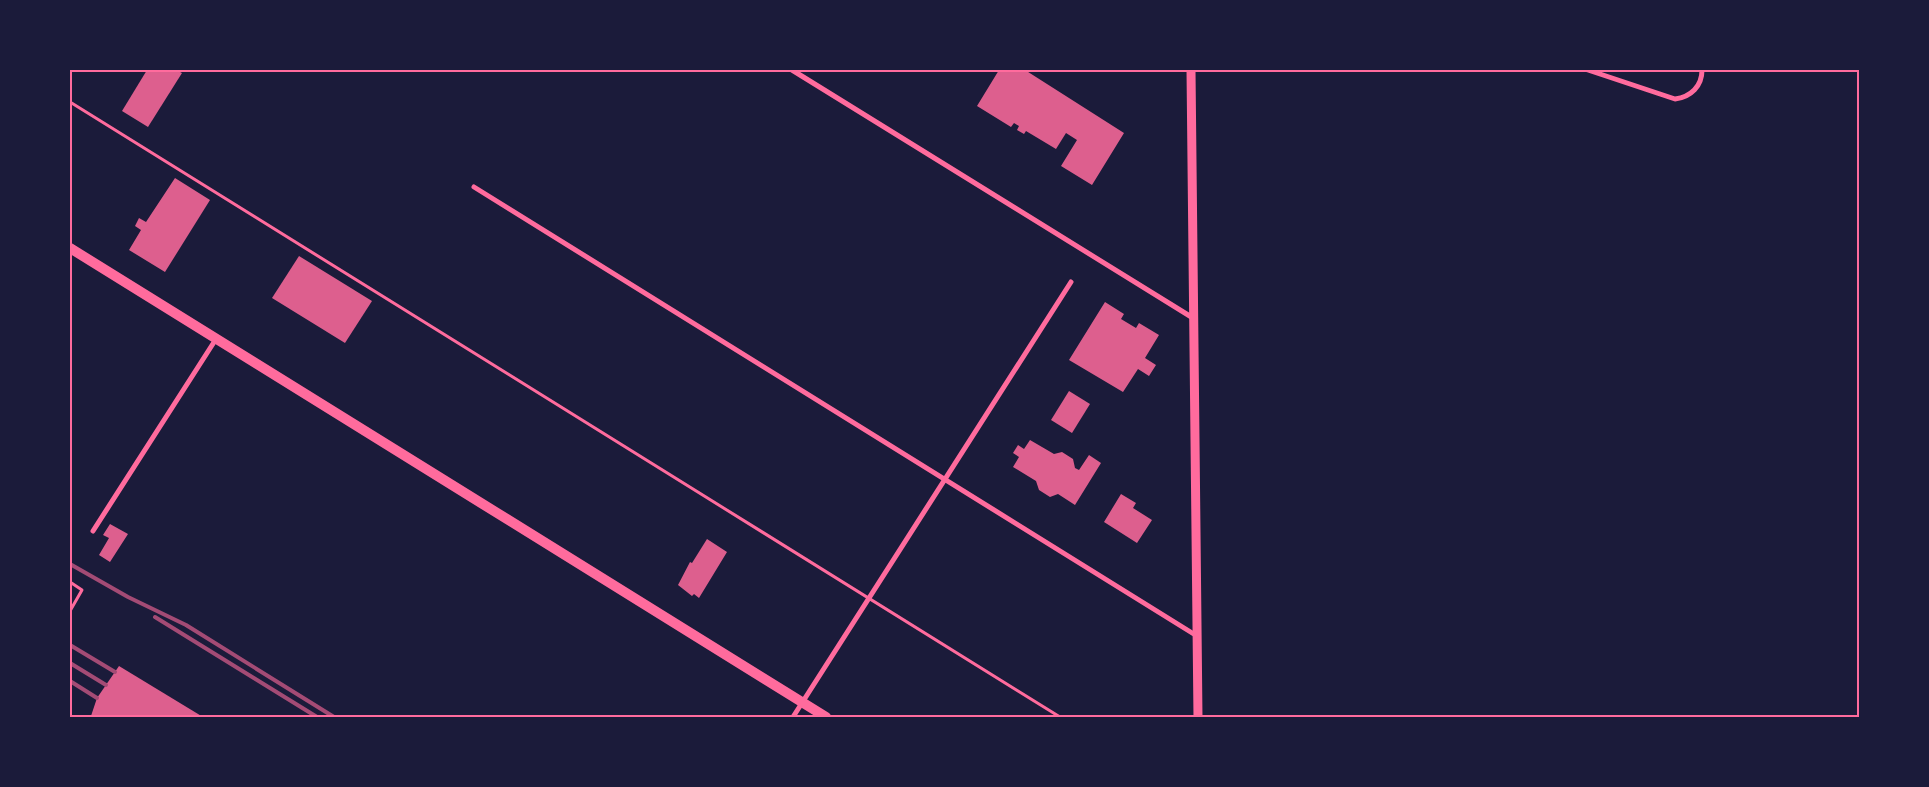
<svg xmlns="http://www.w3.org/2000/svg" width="1929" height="787" font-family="Quicksand,sans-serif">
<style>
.building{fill:#dd5f8e}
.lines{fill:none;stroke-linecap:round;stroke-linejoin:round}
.service{stroke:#ff6b9d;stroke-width:3}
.minor{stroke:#ff6b9d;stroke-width:5}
.tertiary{stroke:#ff6b9d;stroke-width:9}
.primary{stroke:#ff6b9d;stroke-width:10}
.rail{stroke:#a44b75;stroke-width:4}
.neatline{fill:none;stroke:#ff6b9d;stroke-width:2}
</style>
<rect width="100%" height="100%" fill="#1b1b3a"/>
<!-- building -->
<g class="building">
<path d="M147 70H176L182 73 148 127 122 111Z"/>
<path d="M999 70H1025L1124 133 1092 185 1061 166 1077 140 1066 133 1056 149 1026 131 1024 134 1017 130 1019 126 1014 123 1011 127 977 106Z"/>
<path d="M175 178 210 200 165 272 129 250 141 230 135 226 139 218 146 222Z"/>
<path d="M299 256 372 301 345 343 272 298Z"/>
<path d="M1105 302 1124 314 1121 319 1136 328 1139 323 1159 335 1145 358 1156 365 1149 376 1138 369 1123 392 1069 360Z"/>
<path d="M1069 391 1090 404 1072 433 1051 420Z"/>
<path d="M1030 440 1054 454 1062 452 1073 459 1075 468 1079 470 1089 455 1101 463 1075 505 1058 494 1050 497 1039 490 1036 481 1013 467 1019 457 1013 453 1018 445 1024 449Z"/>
<path d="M1121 494 1136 503 1133 508 1152 520 1137 543 1104 522Z"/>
<path d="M110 524 128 534 110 562 99 555 109 538 103 535Z"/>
<path d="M707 539 727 552 699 598 694 594 692 596 678 585 690 562 692 563Z"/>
<path d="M119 666 203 717H94L91 716 97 698Z"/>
</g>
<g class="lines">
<!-- service -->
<g class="service">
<path d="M70 102 1060 717"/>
<path d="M70 582 82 590 70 611"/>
</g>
<!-- minor -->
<g class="minor">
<path d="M792 70 1193 318"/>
<path d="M1588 70 1675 99C1691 97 1702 86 1702 70"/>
<path d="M474 187 1197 636"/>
<path d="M93 531 216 339"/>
<path d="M793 717 1071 282"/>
</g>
<!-- tertiary -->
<path class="tertiary" d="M1191 70 1198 717"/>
<!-- primary -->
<path class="primary" d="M70 248 826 717"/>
<!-- rail -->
<g class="rail">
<path d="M70 564 128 597 186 625 334 717"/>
<path d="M155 617 317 717"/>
<path d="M70 645 115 672"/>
<path d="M70 663 106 685"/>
<path d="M70 681 97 698"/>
<path d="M70 716 71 717"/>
</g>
</g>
<!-- border -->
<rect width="1929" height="787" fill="none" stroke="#1b1b3a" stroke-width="142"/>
<rect x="71" y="71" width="1787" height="645" class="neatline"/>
</svg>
